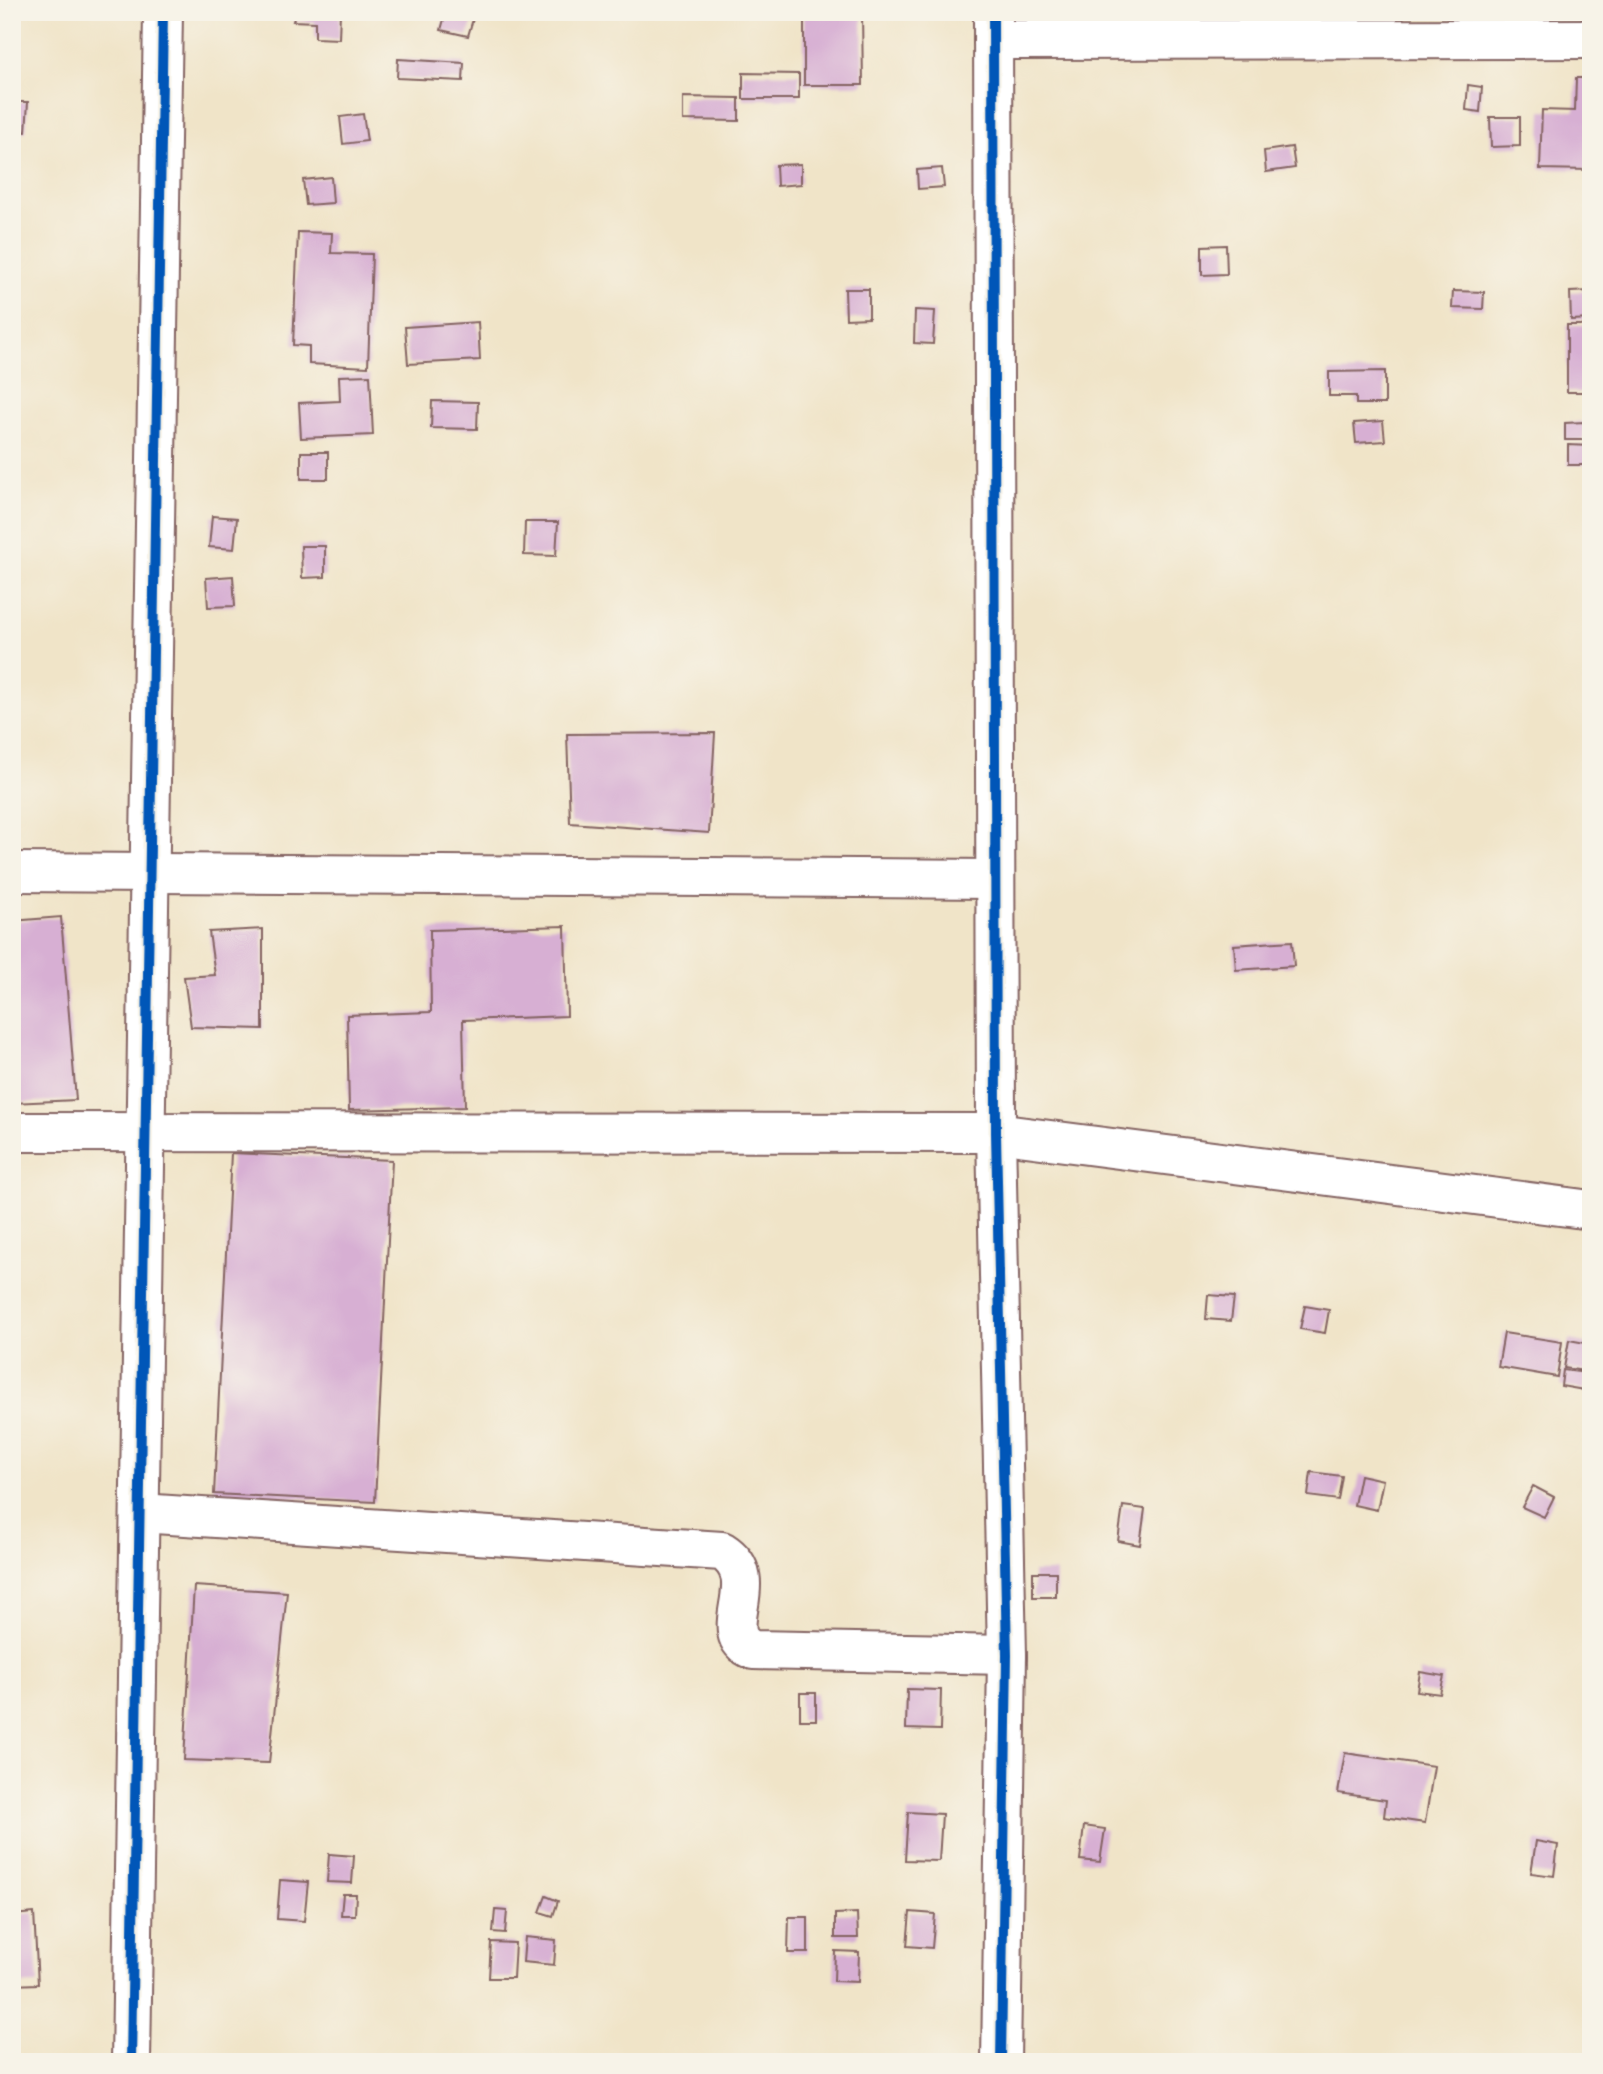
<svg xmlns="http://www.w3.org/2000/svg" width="1603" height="2074" font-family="Kalam,sans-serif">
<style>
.building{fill:#d7afd3}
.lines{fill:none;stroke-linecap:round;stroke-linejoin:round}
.minor-casing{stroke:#846462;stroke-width:42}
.minor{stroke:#fff;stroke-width:38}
.cycleway-casing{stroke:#f7f3e8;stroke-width:15}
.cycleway{stroke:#0057b8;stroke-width:10}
</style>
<rect width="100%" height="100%" fill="#f7f3e8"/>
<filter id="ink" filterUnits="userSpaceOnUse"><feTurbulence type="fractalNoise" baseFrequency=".0143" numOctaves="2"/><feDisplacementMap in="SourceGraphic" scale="14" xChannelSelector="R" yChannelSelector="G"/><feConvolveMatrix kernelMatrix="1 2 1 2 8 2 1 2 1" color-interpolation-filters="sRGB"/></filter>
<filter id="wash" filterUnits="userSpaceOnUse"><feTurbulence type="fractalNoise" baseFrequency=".00686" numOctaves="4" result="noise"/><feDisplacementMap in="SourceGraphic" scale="28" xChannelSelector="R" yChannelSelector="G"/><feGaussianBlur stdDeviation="1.57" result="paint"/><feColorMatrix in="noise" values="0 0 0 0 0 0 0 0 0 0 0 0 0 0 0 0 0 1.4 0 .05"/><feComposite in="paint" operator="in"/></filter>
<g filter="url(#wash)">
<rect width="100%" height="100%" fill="#f0e4c8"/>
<g id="blocks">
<!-- building -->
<g class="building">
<path d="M296 12H340L339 39 315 38V22L293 21Z"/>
<path d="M446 12H475L468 36 441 30Z"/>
<path d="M804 12H862L863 85H804Z"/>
<path d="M398 59 464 63 463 81 397 78Z"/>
<path d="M743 73 799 74V99H743Z"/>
<path d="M1576 78H1591V170L1540 169 1542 110 1575 111Z"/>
<path d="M1468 85 1482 87 1480 112 1466 110Z"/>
<path d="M683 97 739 98V121L683 120Z"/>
<path d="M12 102H28L26 132 12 131Z"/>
<path d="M363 114 367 141 343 144 340 117Z"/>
<path d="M1490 117H1520V146L1491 147Z"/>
<path d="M1292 147 1295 168 1266 172 1264 151Z"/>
<path d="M801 164V184L777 186 776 165Z"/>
<path d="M942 168 944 187 918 189 917 170Z"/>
<path d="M331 177 333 203 306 205 303 180Z"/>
<path d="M298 232 332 233 331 253 372 254 368 367 309 364V346L293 345Z"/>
<path d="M1226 245 1227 274 1202 275V246Z"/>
<path d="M845 289H869V318L846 319Z"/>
<path d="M1453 291 1484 292 1483 309 1452 308Z"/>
<path d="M1591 291V319L1571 320 1570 292Z"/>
<path d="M915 310 935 311 933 344 914 343Z"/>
<path d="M478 322 480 360 408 364 405 327Z"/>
<rect x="1567" y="325" width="24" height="67"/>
<path d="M1385 371V404H1356V396H1329V372Z"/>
<path d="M370 375 373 435 301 438 299 403 340 401 339 376Z"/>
<path d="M432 401 478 402 477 429 431 428Z"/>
<path d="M1383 421 1385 441 1356 443 1354 423Z"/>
<path d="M1584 422V440H1565V423Z"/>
<path d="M1568 445 1591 446V465H1568Z"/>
<rect x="301" y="452" width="27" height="27"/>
<path d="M212 516 237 518 234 549 209 547Z"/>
<path d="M525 522H558L556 556 524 555Z"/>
<path d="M301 546H325V577L302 578Z"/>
<path d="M233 576 235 606 208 607 206 578Z"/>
<path d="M715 733 709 833 570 823 567 734Z"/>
<path d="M61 917 76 1100 12 1103V921Z"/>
<path d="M565 926 567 1016 463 1020 465 1107 349 1110 347 1015 431 1012 430 930Z"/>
<path d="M263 929V1029L191 1027 184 977 215 975 209 932Z"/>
<path d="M1292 941 1294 966 1236 970 1234 945Z"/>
<path d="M231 1153 392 1160 375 1502 214 1494Z"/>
<path d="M1208 1295 1234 1297 1231 1321 1206 1319Z"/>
<path d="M1305 1306 1329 1310 1325 1333 1300 1329Z"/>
<path d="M1504 1333 1562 1342 1557 1377 1498 1367Z"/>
<path d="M1569 1340 1591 1344V1372L1564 1368Z"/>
<path d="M1563 1370 1587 1373 1584 1390 1561 1386Z"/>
<path d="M1311 1472 1342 1476 1338 1500 1308 1496Z"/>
<path d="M1360 1475 1383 1480 1377 1510 1354 1505Z"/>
<path d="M1533 1486 1554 1497 1544 1517 1522 1507Z"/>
<path d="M1123 1506 1145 1509 1140 1545 1118 1541Z"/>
<rect x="1033" y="1572" width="23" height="25"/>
<path d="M194 1586 287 1592 269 1763 184 1760Z"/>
<path d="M1420 1672 1444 1676 1440 1694 1417 1691Z"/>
<path d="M907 1689 941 1690 940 1730 906 1729Z"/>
<rect x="800" y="1693" width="16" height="27"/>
<path d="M1345 1753 1434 1766 1425 1823 1384 1817 1386 1800 1338 1793Z"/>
<path d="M908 1812 942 1814 939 1861 905 1860Z"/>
<path d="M1084 1826 1105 1829 1100 1862 1080 1860Z"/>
<path d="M1536 1841 1558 1845 1554 1876 1531 1873Z"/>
<path d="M329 1854 354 1856 352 1883 327 1882Z"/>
<path d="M280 1880 308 1882 304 1921 277 1919Z"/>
<path d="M343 1894H356L355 1915H341Z"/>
<path d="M546 1896 558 1901 553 1916 540 1912Z"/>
<path d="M495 1910 507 1911 505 1933 493 1932Z"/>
<path d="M910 1912 935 1914 932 1948 907 1946Z"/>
<path d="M34 1913 38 1984 12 1985V1915Z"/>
<path d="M857 1913 858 1938H835V1914Z"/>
<path d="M789 1917H808V1953H788Z"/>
<path d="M525 1937 556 1940 554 1965 523 1962Z"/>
<path d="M491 1942 515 1943 513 1978H489Z"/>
<path d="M835 1951 859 1952 858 1982 834 1981Z"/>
</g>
</g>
</g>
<g filter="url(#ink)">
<use href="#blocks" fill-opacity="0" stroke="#846462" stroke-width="2"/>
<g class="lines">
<defs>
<g id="minor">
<path d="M993 12 996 1133 1007 1655 1001 2062"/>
<path d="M993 40 1591 39"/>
<path d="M12 872 995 879"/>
<path d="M12 1132 996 1133 1591 1210"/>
<path d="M140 1513 722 1551C768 1580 711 1633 753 1650L1007 1655"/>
<path d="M131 2062 163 12"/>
</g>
</defs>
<!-- minor casing -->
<use href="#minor" class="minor-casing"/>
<!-- minor -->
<use href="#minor" class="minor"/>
<defs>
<g id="cycleway">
<path d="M993 12 996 1133 1007 1655 1001 2062"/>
<path d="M131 2062 163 12"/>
</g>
</defs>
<!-- cycleway casing -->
<use href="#cycleway" class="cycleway-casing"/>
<!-- cycleway -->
<use href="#cycleway" class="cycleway"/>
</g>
</g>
<!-- margin -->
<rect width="1603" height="2074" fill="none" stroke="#f7f3e8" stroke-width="42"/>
</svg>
